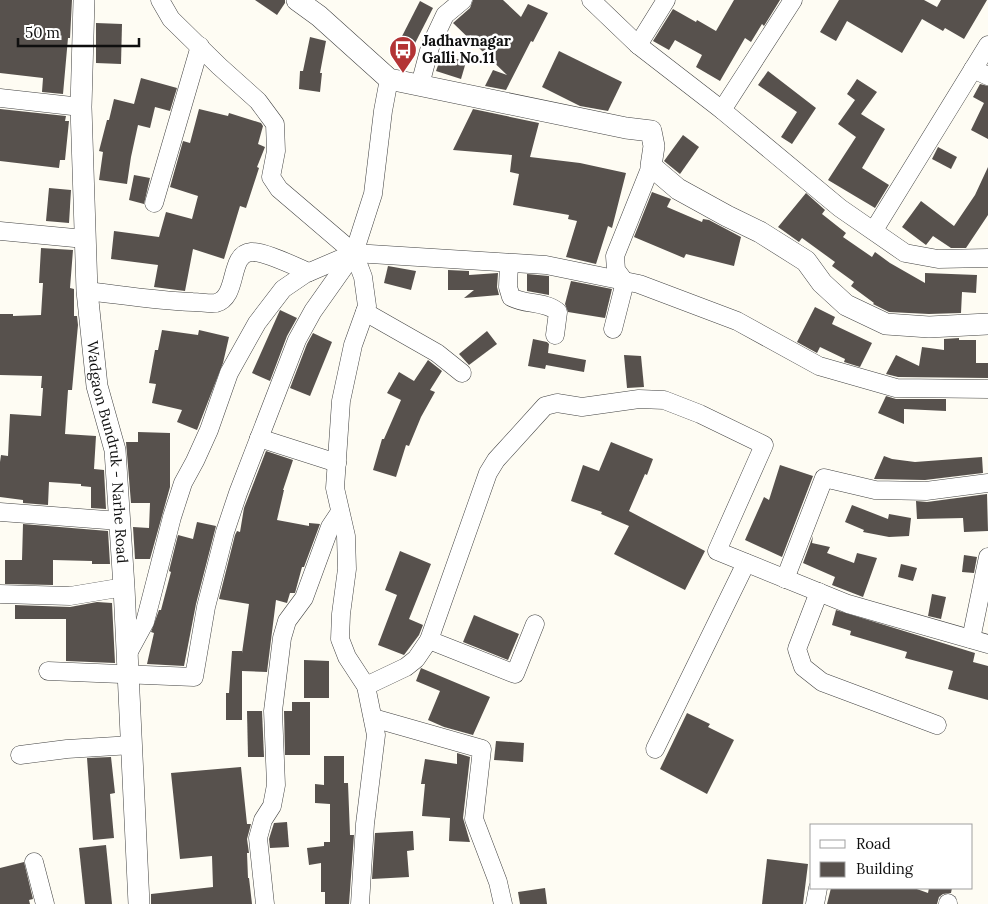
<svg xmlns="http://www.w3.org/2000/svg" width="988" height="904" font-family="Lora,serif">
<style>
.building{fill:#57514d}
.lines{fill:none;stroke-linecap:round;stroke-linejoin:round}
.minor-casing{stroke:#424242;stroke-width:19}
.tertiary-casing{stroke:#424242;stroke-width:22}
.minor{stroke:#fff;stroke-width:18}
.tertiary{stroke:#fff;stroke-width:21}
.labels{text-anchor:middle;stroke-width:5;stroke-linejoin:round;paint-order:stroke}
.poi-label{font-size:15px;font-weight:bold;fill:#0f0f0f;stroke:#fff;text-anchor:start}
.street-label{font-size:15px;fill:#0f0f0f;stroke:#fff}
</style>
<rect width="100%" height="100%" fill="#fefcf3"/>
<!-- building -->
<g class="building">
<path d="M0 0H72L70 38H68L63 94 42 92 43 78 0 73Z"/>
<path d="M255 0H285V3L277 15Z"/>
<path d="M473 0H503L521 17 528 4 548 13 533 42 531 41 506 90 485 86 493 70 507 75 453 23 470 8Z"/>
<path d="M734 0H780L764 26 762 24 751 42 745 38 720 81 696 67 702 55 675 40 669 50 653 41 673 9 696 22 697 20 716 31Z"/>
<path d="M839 0H924L937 7 941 0H987L964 39 945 28 943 31 922 19 902 53 847 21 836 41 820 32Z"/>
<path d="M420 1 433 8 409 55 396 48Z"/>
<path d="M96 23 122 24 121 64 96 63Z"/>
<path d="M310 37 326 41 320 73H322L320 92 299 89 300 71H303Z"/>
<path d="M559 51 622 82 608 111 580 106 542 87Z"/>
<path d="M442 54 466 62 461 79 436 71Z"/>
<path d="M768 71 816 108 792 144 781 137 797 112 758 85Z"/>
<path d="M141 78 177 88 170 111 155 107 150 128 138 125 131 157 127 184 99 180 103 152 99 151 107 120H109L114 99 134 104Z"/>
<path d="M857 79 877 92 861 114 885 129 862 168 889 185 875 208 828 180 856 137 838 124 855 100 847 94Z"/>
<path d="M980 84 988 86V139L971 130 984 103 973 97Z"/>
<path d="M0 109 66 116 65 121H69L65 160H60L59 168 0 161Z"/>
<path d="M199 109 228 116 229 113 261 123 263 126 258 144 265 147 257 167 259 168 246 208 240 206 224 259 193 249 185 291 154 287 158 265 111 259 114 231 159 237 166 212 192 219 198 196 170 187 183 141 190 143Z"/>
<path d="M473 109 539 123 530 157 580 163 626 173 612 228 608 226 596 264 566 257 577 221 568 219 569 215 513 205 519 174 510 172 512 155 453 150Z"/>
<path d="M683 135 699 147 680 174 664 161Z"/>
<path d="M938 147 957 157 951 169 932 159Z"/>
<path d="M988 167V215L966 248H951L933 236 926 245 902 227 921 201 954 226 975 195Z"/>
<path d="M134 175 150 178 144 204 129 200Z"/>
<path d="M49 188 71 190 69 223 46 221Z"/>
<path d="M652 192 671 199 667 207 702 222 703 219 709 220 741 237 734 266 686 254 684 258 634 237Z"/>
<path d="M806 193 825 210 822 214 846 233 843 237 872 257 875 252 890 263 925 283V273L977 275 976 293 962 292 961 313 929 314 889 312 873 304 874 303 851 286 854 282 832 266 835 262 802 238 799 242 778 227Z"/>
<path d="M41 248 73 250 70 288 74 289V316H77L78 325 72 390H68L65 434 96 436 94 469 104 470 106 509 91 508V487L81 486V484L49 482 48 505 23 503V500L0 497V462L1 455 8 456 10 414 41 416 43 388H41L42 376 0 375V314H13V316L41 315 43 283H39Z"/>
<path d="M388 266 416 271 411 290 384 283Z"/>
<path d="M448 270 469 271V275L498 273 497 287 499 295 464 298 474 290H448Z"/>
<path d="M527 274 549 276V295L527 291Z"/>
<path d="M571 281 612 289 605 318 568 312 565 304Z"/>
<path d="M815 307 835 317 832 324 872 343 860 367 844 362 845 359 820 347 817 353 797 342Z"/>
<path d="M280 310 297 318 287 336 270 381 252 373Z"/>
<path d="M162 330 198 335 199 330 229 337 223 363 197 430 177 422 182 410 152 403 156 384 149 383 155 350H158Z"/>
<path d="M487 331 497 344 469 365 459 354Z"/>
<path d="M313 333 332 342 310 396 290 388 307 344Z"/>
<path d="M959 338V340H976V363H988V378L898 377 886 374 896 355 919 366 922 347 944 350V339Z"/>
<path d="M533 339 547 342 549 344 548 353 586 360 584 372 546 365 545 369 528 366Z"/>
<path d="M624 355 641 356 644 387 627 388Z"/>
<path d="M428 360 442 371 430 390 435 392 421 417 409 446 406 445 396 477 373 470 382 439H384L401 400 387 393 399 372 414 381Z"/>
<path d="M886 396 896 399H946V411L904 409V424L878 413Z"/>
<path d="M138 432 170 433V487L150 559H135L133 527 149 528 150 503H131L126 442H138Z"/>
<path d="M611 442 653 459 647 475 645 474 629 511 705 551 685 590 614 554 629 526 601 514 602 512 571 501 583 465 599 471Z"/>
<path d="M266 451 293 460 283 490H284L277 520 309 526V523L320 524 304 567H302L295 593H290L287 603 276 600 267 672 242 671V720H226V693H229L232 651H242V653L249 604 219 599 235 535 237 531 240 532 244 508Z"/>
<path d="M884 456 892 459 915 462 982 457 983 473 925 480 874 479Z"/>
<path d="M780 465 813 476 782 557 745 540 764 497 769 500Z"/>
<path d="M987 494 988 531 964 532 963 518 917 519 916 501 927 502Z"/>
<path d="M852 505 888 519 889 514 911 518 909 536 889 537 863 532 864 530 845 522Z"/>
<path d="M197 522 216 526 196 604 184 666 147 664 154 633 151 632 159 610H161L171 572 169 571 178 535 193 539Z"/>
<path d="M23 524 108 531 110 564H92V561L53 560V585L5 584V560H22Z"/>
<path d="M813 536 812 543 830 547 827 553 854 563 857 553 877 558 863 597 832 585 835 577 803 563Z"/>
<path d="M400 551 431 564 409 619 423 625 419 635 404 655 378 645 397 595 385 590Z"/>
<path d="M964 555 977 557 974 573 962 572Z"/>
<path d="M901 564 917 568 913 581 898 577Z"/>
<path d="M932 594 946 597 941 619 928 616Z"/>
<path d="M97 602 112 603 115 663 66 661V619H15V605L70 607Z"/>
<path d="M836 610 975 653 973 662 988 666V700L948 689 953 671 905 658 907 652 850 635 851 631 832 625Z"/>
<path d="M474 615 519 634 508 660 463 642Z"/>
<path d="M304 660 329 661V698H304Z"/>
<path d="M421 668 490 697 473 735 444 727 428 720 440 691 416 681Z"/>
<path d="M292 702H310V755H285L284 711H292Z"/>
<path d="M247 711H262L264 757H248Z"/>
<path d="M687 713 710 724 708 727 734 740 707 794 660 769Z"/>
<path d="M496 741 524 743 523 762 494 760Z"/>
<path d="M457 753 470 757 463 818 470 842 449 841 450 818 422 816 425 784H421L425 759 457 764Z"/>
<path d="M324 756H344V783H348L350 835H354L349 904H325V892H321V863L309 865 307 848 324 846V842H330V804L315 803V784L324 785Z"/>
<path d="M111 757 115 793 110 794 114 838 93 840 87 758Z"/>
<path d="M241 767 247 824H251L247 839 249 853H247L248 878H249L252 904H151V894L213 887 212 856 180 859 171 773Z"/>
<path d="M287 822 289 847 270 848 269 839 274 823Z"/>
<path d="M413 831 414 850 407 851 409 877 372 879 375 833Z"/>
<path d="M106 845 112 904H85L79 848Z"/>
<path d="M767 859 808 864 803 904H762Z"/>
<path d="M24 862 33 899 29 900 30 904H0V868Z"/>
<path d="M545 888 547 904H520L518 892Z"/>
<path d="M831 888H914L928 893 929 888H952L951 893 943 894 939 897 937 904H827Z"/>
</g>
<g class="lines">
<defs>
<g id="minor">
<path d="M160 0 171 19 219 66 258 101 275 124 276 151 271 177 279 189 354 253 363 277 367 306 353 345 341 401 335 488 346 536 347 569 341 614 340 639 347 657 366 686 376 735 365 824 360 904"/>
<path d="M591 0 638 45 722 110 840 208 905 253 938 259 988 258"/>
<path d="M638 45 666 0"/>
<path d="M973 69 988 76"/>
<path d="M420 85 430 47 445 15 463 0"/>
<path d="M0 98 81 107"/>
<path d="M722 110 793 0"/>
<path d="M154 203 200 46"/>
<path d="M874 230 988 45"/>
<path d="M0 231 85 239"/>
<path d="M509 263 508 287 511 297C525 305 546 301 558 312L555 335"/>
<path d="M87 291C122 295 158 301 193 302 200 302 210 304 216 303 239 297 228 254 251 252 264 251 296 267 309 272"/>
<path d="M365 312 437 353 462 373"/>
<path d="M613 329 625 282 616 270 615 256 651 166"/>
<path d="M259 438 337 463"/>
<path d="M0 512 120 521"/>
<path d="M785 579 824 478 875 490 926 491 988 483"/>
<path d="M819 592 797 649 803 667 822 682 937 725"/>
<path d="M0 594 70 596 124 587"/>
<path d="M971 639 988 557"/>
<path d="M429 640 515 674 535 624"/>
<path d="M127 655 145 622 172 517 183 483 195 461 209 430 229 373 257 323 283 289 305 274 354 253 546 265 639 284 737 321 819 366 896 388 988 389"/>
<path d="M48 671 194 677 206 607 225 532 238 493 297 340 313 311 354 253 373 194 383 111 389 79"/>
<path d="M366 686 406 667 416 659 429 640 488 473 496 460 545 406 557 403 582 407 639 399 664 400 700 414 764 445 717 551 848 604 988 644"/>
<path d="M373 718 482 749 474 819 498 882 503 904"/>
<path d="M655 749 746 563"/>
<path d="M20 755 67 749 132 745"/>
<path d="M34 862 45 904"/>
<path d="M265 904 258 838 263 820 272 806 276 785 273 711 282 638 287 621 304 598 330 527 340 512"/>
<path d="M815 904 818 888"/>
<path d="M948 904V903"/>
</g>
<g id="tertiary">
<path id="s1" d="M84 0 81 107 87 291 97 386 115 450 124 587 139 904"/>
<path d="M297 0 319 16 389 79 626 128 651 131 654 146 651 166 678 189 727 216 760 232 806 261 822 283 846 305 886 324 929 327 988 324"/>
</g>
</defs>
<!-- minor casing -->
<use href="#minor" class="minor-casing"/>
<!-- tertiary casing -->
<use href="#tertiary" class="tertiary-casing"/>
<!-- minor -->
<use href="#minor" class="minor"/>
<!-- tertiary -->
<use href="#tertiary" class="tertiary"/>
</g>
<!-- icons -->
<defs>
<symbol id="bus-pin" viewBox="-11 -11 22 30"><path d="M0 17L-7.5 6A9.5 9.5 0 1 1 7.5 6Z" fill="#b33435" stroke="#fff"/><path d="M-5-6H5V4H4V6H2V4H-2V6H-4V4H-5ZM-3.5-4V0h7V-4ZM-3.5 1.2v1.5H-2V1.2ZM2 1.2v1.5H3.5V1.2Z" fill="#fff"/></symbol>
</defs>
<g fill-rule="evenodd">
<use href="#bus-pin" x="387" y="34" width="32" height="43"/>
</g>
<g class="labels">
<!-- poi labels -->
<g class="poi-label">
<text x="422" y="46">Jadhavnagar<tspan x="422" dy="17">Galli No.11</tspan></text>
</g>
<!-- street labels -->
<g class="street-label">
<text dy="5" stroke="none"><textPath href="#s1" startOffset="454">Wadgaon Bundruk - Narhe Road</textPath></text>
</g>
</g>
<!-- legend -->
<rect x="810" y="824" width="162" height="65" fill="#ffffff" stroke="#9f9f9f"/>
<rect x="820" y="840" width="25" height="8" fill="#ffffff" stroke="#9f9f9f"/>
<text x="856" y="849" font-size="15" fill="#0f0f0f">Road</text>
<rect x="820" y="862" width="25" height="15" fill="#57514d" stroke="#9f9f9f"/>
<text x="856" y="874" font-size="15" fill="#0f0f0f">Building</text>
<!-- scale -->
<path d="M18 38v8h121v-8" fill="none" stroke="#0f0f0f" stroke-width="2.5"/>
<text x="25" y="38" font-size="15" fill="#0f0f0f" stroke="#ffffff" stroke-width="4" paint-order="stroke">50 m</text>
</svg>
